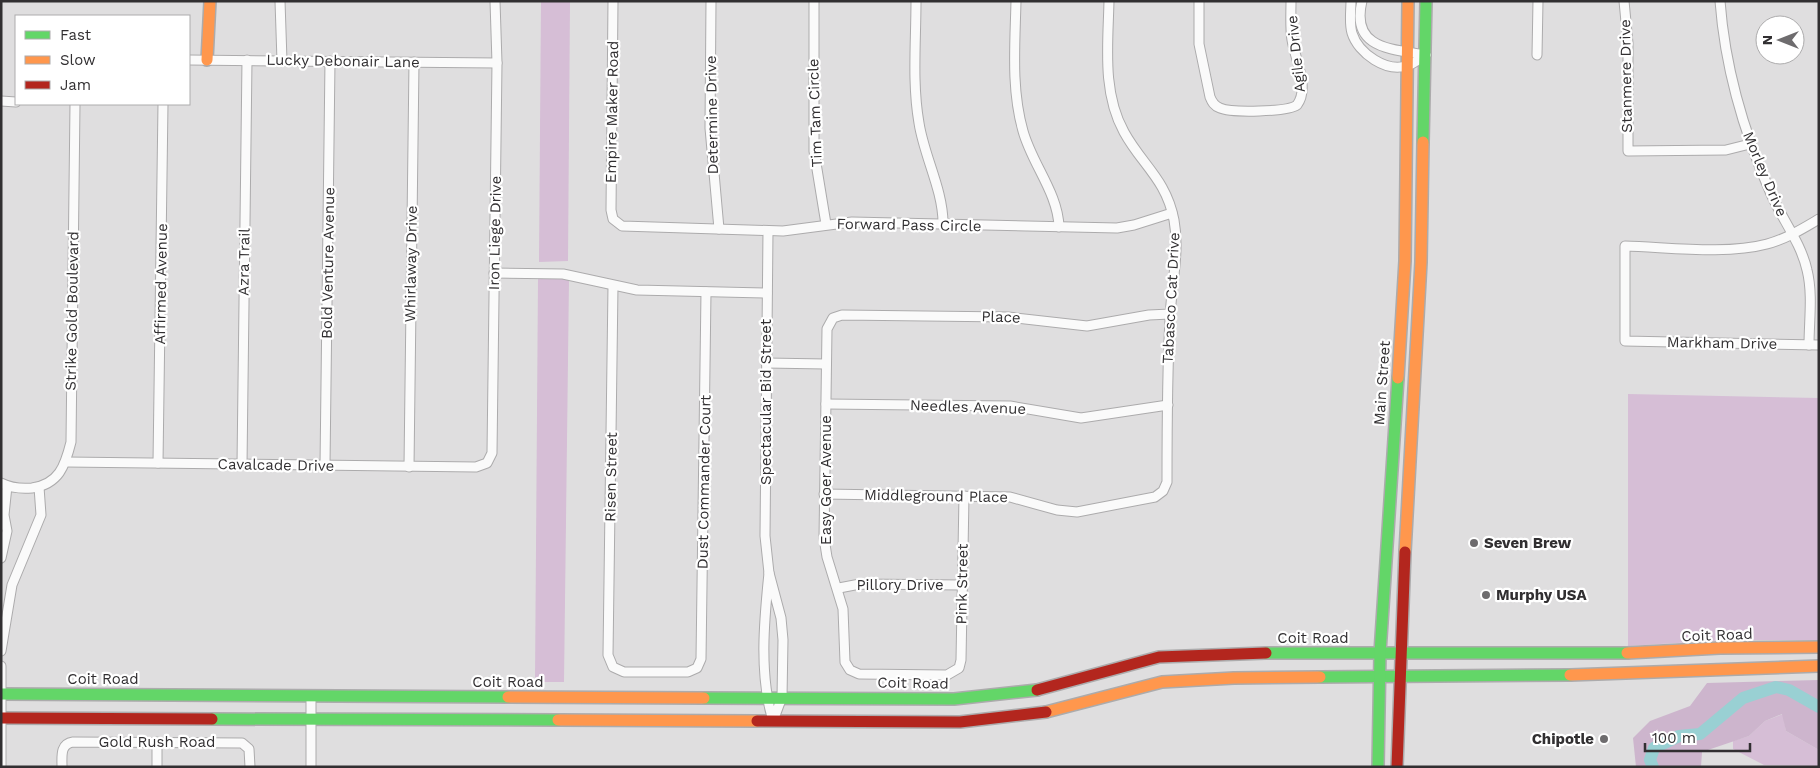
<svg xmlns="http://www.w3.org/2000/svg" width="1820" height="768" font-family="'Work Sans',sans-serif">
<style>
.green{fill:#d6bed6}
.forest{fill:#cdb5cd}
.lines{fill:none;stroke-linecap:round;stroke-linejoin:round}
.river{stroke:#99d0d3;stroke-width:12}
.street-casing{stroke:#acabac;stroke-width:11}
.fast-casing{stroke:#acabac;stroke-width:14}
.slow-casing{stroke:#acabac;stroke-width:14}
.jam-casing{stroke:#acabac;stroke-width:14}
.street{stroke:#fafafa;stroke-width:9}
.fast{stroke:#63d668;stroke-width:11}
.slow{stroke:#ff974d;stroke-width:11}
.jam{stroke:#b3261e;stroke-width:11}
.poi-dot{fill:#6e6c6e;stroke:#fff;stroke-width:2}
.labels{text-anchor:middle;stroke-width:4.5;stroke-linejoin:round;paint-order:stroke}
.street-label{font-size:15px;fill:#312f31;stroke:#fff}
.poi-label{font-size:15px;font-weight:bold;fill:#312f31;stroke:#fff;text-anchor:start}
</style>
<rect width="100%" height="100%" fill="#dfdedf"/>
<!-- green -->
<g class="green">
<path d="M541 1H570L568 261 539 262Z"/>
<path d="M538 278 569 279 564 682H535Z"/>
<path d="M1628 394 1819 398V640H1726L1628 646Z"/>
<path d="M1783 714 1786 731 1819 750V766L1764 765 1733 749V741L1749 736 1765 721Z"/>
</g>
<!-- forest -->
<path class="forest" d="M1819 680V750L1786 731 1782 714 1765 721 1749 736 1702 752 1701 767H1636L1633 738 1650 721 1690 706 1707 683Z"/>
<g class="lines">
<!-- river -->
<path class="river" d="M1653 767 1650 760 1654 748 1679 736 1700 734 1743 698 1776 687 1789 690 1819 707"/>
<defs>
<g id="street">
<path d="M280 1 282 61"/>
<path d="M613 1 611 210 613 219 622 226 783 231 852 222 1117 228 1134 225 1172 213"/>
<path d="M711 1 710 128 719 229"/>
<path d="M814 1V151L826 224"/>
<path d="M916 1C916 42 912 83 919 123 924 156 943 190 943 223"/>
<path d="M1016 1C1015 45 1011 89 1023 131 1032 164 1058 193 1059 227"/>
<path d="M1199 1V44L1210 97C1212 102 1214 106 1220 108 1231 113 1288 112 1297 105 1310 88 1295 59 1292 40 1290 28 1291 14 1291 1"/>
<path d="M1351 1C1351 11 1349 23 1352 33 1358 53 1387 74 1409 65 1415 63 1420 58 1426 55"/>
<path d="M1362 1C1350 50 1394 49 1426 55"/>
<path d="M1624 1 1628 43V151L1726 150 1750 144"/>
<path d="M1720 1C1725 68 1744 133 1771 194 1782 219 1801 243 1807 270 1813 294 1809 321 1809 345"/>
<path d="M1537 55 1538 1"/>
<path d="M189 60 497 63"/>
<path d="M1 101 16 102"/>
<path d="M1819 219C1802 229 1786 239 1767 244 1726 255 1667 247 1625 246V341L1819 345"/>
<path d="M768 231 765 536 769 573"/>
<path d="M494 273 563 274 637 290 767 293"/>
<path d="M613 286 608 655 613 667 624 672H688L697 668 701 659 706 292"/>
<path d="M766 363 826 364"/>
<path d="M826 404 1010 406 1081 418 1168 405"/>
<path d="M66 462 476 467 487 463 492 453 497 63 495 1"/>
<path d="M158 463 163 104"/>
<path d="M242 465 247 60"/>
<path d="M325 465 330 61"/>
<path d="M409 467 414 62"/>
<path d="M1 483C11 488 21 489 32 488 59 484 65 466 71 442L75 104"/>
<path d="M824 494 1010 497 1057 510 1077 512 1155 497 1163 491 1167 482C1167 428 1167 373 1170 319 1171 286 1180 253 1174 220 1166 179 1142 165 1124 132 1102 92 1108 45 1109 1"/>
<path d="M964 496 961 660 959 668 947 675 859 674 850 670 845 662 843 609 827 557 824 538 827 329 833 318 842 315 1008 317 1087 326 1149 315 1170 314"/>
<path d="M1 558 7 531 4 515 7 486"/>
<path d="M769 573 781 618 783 640 782 697 773 721C759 675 764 621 769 573Z"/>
<path d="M839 588 860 584 962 585"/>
<path d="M1 651 12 585 41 515 39 487"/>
<path d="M1 666V767"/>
<path d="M62 767C62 756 60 744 73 742L242 743 249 749 250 767"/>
<path d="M157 767V742"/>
<path d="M311 767V696"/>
</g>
<g id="fast">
<path d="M1423 142 1426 1"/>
<path d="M1266 653H1627"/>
<path d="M1320 677 1570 675"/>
<path d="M1 694 508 697"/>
<path d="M704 698 954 699 1037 690"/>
<path d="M212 719 558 720"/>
<path d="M1378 767 1380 653 1398 378"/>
</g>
<g id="slow">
<path d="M207 60 210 1"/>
<path d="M1398 378 1405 261 1408 1"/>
<path d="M1405 552 1421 262 1423 142"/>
<path d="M1627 653 1720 648 1819 647"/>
<path d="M1570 675 1819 666"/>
<path d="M508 697 704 698"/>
<path d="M1046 712 1162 682 1234 678 1320 677"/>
<path d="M558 720 757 721"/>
</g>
<g id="jam">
<path d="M1037 690 1159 657 1266 653"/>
<path d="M1 718 212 719"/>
<path d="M757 721 960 722 1046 712"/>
<path d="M1397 767 1405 552"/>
</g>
</defs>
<!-- street casing -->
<use href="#street" class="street-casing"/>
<!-- fast casing -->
<use href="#fast" class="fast-casing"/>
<!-- slow casing -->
<use href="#slow" class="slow-casing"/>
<!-- jam casing -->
<use href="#jam" class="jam-casing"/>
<!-- street -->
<use href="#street" class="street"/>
<!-- fast -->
<use href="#fast" class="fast"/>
<!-- slow -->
<use href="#slow" class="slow"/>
<!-- jam -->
<use href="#jam" class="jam"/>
</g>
<!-- markers -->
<g class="poi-dot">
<circle cx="1474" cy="543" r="5"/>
<circle cx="1486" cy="595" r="5"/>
<circle cx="1604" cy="739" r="5"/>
</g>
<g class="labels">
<!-- street labels -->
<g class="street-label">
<text transform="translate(1296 54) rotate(-96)" y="5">Agile Drive</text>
<text transform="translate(343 61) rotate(1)" y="5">Lucky Debonair Lane</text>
<text transform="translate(1626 76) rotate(-91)" y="5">Stanmere Drive</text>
<text transform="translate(612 112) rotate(-89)" y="5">Empire Maker Road</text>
<text transform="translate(815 113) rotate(-92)" y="5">Tim Tam Circle</text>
<text transform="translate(712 115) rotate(-91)" y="5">Determine Drive</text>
<text transform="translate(1765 174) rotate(67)" y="5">Morley Drive</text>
<text transform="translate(909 225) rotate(1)" y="5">Forward Pass Circle</text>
<text transform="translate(495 233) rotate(-89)" y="5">Iron Liege Drive</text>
<text transform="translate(244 262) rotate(-89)" y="5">Azra Trail</text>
<text transform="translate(328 263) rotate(-89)" y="5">Bold Venture Avenue</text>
<text transform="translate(411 264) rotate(-89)" y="5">Whirlaway Drive</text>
<text transform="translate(161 284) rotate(-89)" y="5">Affirmed Avenue</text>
<text transform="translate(1171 298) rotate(-87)" y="5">Tabasco Cat Drive</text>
<text transform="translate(72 311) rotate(-89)" y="5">Strike Gold Boulevard</text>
<text transform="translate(1001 317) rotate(2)" y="5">Place</text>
<text transform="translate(1722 343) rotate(1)" y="5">Markham Drive</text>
<text transform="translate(1382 383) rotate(-86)" y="5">Main Street</text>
<text transform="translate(766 402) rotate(-90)" y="5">Spectacular Bid Street</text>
<text transform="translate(968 407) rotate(2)" y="5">Needles Avenue</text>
<text transform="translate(276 465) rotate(1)" y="5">Cavalcade Drive</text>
<text transform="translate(611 477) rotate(-89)" y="5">Risen Street</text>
<text transform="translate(826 480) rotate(-90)" y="5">Easy Goer Avenue</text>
<text transform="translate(704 482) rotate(-89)" y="5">Dust Commander Court</text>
<text transform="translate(936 496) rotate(1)" y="5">Middleground Place</text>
<text transform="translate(962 584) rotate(-89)" y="5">Pink Street</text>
<text x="900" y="590">Pillory Drive</text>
<text transform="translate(1717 635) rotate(-2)" y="5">Coit Road</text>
<text x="1313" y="643">Coit Road</text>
<text x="103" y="684">Coit Road</text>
<text x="508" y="687">Coit Road</text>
<text transform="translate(913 683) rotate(1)" y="5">Coit Road</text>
<text x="157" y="747">Gold Rush Road</text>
</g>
<!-- poi labels -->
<g class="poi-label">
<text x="1484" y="548">Seven Brew</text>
<text x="1496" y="600">Murphy USA</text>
<text x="1594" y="744" text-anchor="end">Chipotle</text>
</g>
</g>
<!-- border -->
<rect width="1820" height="768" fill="none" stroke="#312f31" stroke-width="5"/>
<!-- legend -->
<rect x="15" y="15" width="175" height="90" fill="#ffffff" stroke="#adacad"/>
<rect x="25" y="31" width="25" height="8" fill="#63d668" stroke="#adacad"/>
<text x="60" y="40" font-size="15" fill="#312f31">Fast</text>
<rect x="25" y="56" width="25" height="8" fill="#ff974d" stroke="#adacad"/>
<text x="60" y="65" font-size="15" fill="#312f31">Slow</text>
<rect x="25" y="81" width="25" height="8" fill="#b3261e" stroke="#adacad"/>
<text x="60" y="90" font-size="15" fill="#312f31">Jam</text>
<!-- north arrow -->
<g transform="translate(1780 40) rotate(270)"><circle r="24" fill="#ffffff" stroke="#adacad"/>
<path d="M0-4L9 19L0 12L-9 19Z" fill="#6e6c6e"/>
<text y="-8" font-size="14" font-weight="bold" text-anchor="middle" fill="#312f31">N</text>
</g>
<!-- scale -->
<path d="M1645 743v8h105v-8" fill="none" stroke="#312f31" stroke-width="2.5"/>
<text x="1652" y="743" font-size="15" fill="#312f31" stroke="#ffffff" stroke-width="4" paint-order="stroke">100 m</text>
</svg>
